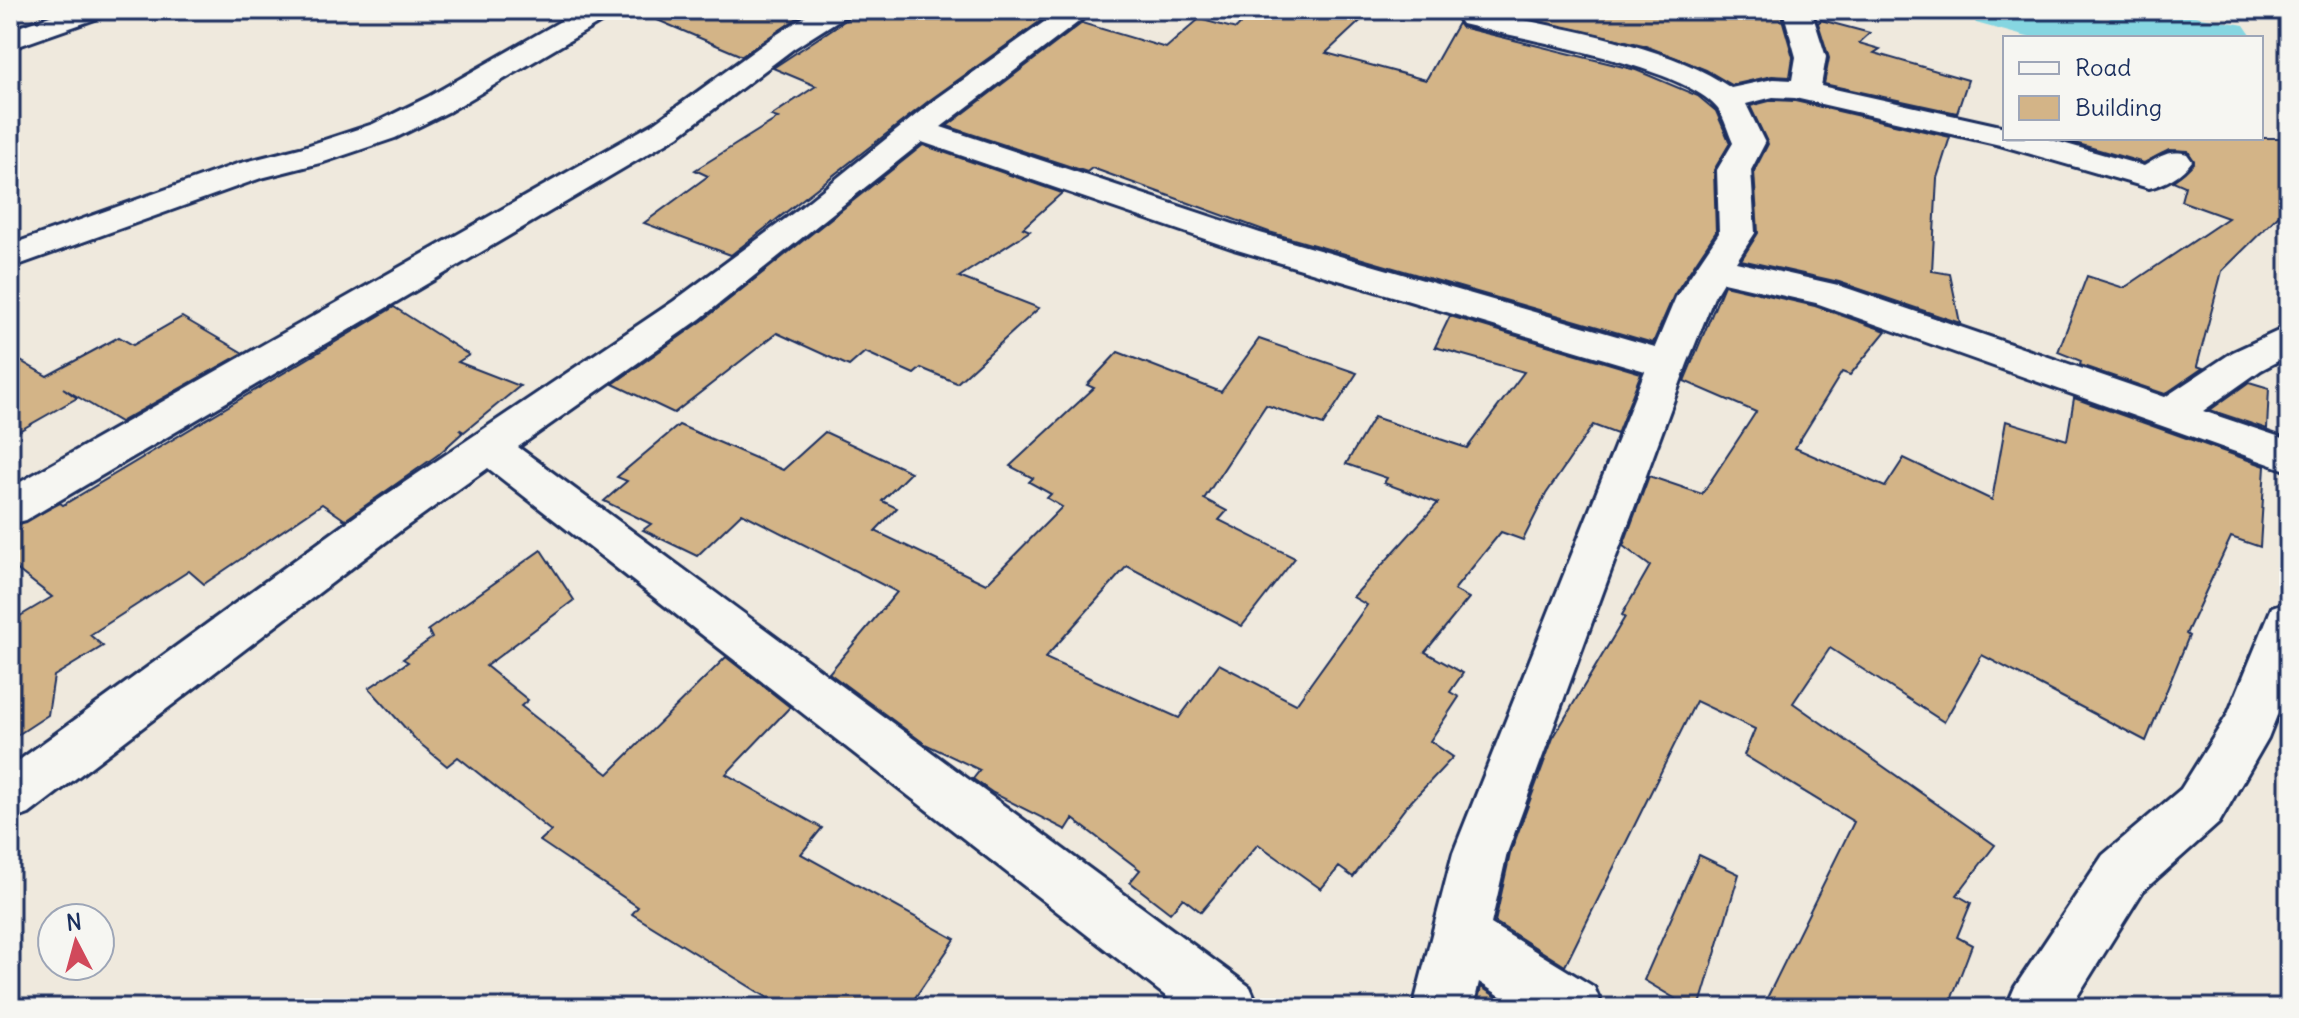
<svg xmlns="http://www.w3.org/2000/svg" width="2299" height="1018" font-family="Delius,sans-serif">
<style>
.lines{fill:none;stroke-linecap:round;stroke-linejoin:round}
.river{fill:#86d6e1;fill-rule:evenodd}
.building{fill:#d3b487;stroke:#1b2f5e;stroke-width:2}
.minor-casing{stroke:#1b2f5e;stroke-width:6}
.minor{fill:#f6f6f2;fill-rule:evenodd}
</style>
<rect width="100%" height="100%" fill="#efe9dd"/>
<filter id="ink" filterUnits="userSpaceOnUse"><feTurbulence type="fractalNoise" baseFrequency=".0125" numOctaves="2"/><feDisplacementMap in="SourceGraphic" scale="16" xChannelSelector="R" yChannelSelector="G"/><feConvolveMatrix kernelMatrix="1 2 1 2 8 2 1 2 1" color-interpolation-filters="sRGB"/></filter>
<g filter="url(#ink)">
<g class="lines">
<!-- river -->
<path class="river" d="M1967 10H2065L2107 21 2119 10H2162L2244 25 2253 38H2031L1976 23Z"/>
</g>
<!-- building -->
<g class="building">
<path d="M634 10H809L742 56Z"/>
<path d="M852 10H1032L1049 15 930 100 731 255 644 223 708 176 695 170 778 118 771 116 816 86 773 68 847 19Z"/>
<path d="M1277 10H1372L1326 53 1426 80 1458 23 1461 27 1636 70 1698 96 1716 111 1730 143 1714 170 1716 232 1674 295 1653 343 1269 232 1092 168 1087 172 947 126 1082 23 1166 48 1199 19 1236 29 1251 13 1270 18Z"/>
<path d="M1490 10H1762L1781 15 1793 57 1790 77 1772 76 1732 85 1706 70 1643 45Z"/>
<path d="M1821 20 1870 33 1859 43 1880 49 1874 53 1968 80 1957 113 1824 84 1829 58 1818 23Z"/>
<path d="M1773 100 1795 101 1950 137 1937 178 1932 271 1950 274 1960 323 1839 282 1741 260 1758 233 1754 171 1768 144 1750 106Z"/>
<path d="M2069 138H2289V205L2222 271 2197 366 2203 368 2165 394 2080 365 2081 361 2058 352 2087 276 2124 288 2228 218 2181 201 2185 186 2173 181 2194 163 2188 151 2169 150 2144 163 2068 141Z"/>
<path d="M923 145 1062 193 1023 228 1030 231 959 277 1039 308 957 383 921 368 914 374 865 352 849 366 777 333 674 413 613 384 702 321Z"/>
<path d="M1724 285 1815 306 1886 331 1850 375 1842 372 1795 448 1885 487 1904 458 1992 500 2006 421 2067 440 2074 398 2265 466 2260 547 2231 537 2186 634 2189 636 2146 741 1982 655 1944 722 1830 648 1793 703 1995 845 1957 895 1971 903 1957 937 1972 945 1948 1008H1762L1854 822 1744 755 1755 729 1696 701 1565 966 1495 922 1510 854 1553 738 1625 617 1622 615 1650 566 1623 546 1649 476 1702 494 1756 412 1684 381Z"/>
<path d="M394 307 469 355 458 362 520 386 464 432 459 429 462 433 439 454 345 520 322 504 204 584 189 571 90 635 103 646 54 676 48 715 10 740V622L52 597 10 564V529L60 503 63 505Z"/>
<path d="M1450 316 1641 373 1617 434 1593 425 1546 494 1523 540 1501 532 1454 590 1469 598 1425 652 1463 673 1450 692 1459 697 1430 741 1453 757 1406 807 1353 877 1339 867 1321 889 1258 844 1201 912 1183 898 1170 913 1130 882 1140 870 1073 819 1066 830 993 793 973 779 980 770 925 744 829 673 897 592 742 513 697 556 643 530 651 524 604 501 627 481 617 477 679 425 783 470 825 432 911 472 882 501 897 508 875 531 986 584 1062 507 1047 498 1051 494 1029 482 1033 478 1010 466 1094 388 1087 385 1118 352 1221 392 1259 339 1357 373 1323 425 1266 405 1204 499 1227 511 1219 520 1295 558 1242 626 1127 566 1045 658 1179 718 1219 664 1296 704 1367 605 1353 597 1438 503 1384 483 1387 478 1346 464 1374 417 1467 448 1524 372 1435 347Z"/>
<path d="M182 317 243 353 120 422 63 388 77 398 10 436V355L47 376 119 337 133 345Z"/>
<path d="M2249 382 2269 388 2267 429 2210 410Z"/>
<path d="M541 550 574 600 486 666 528 700 521 706 608 774 726 657 790 707 726 774 822 828 801 854 955 939 908 1008H784L632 914 638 907 540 841 551 831 458 757 447 766 417 741 369 688 408 662 403 659 432 638 428 630Z"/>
<path d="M1699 855 1739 874 1699 1008H1691L1644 980Z"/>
<path d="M1481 987 1514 1008H1476Z"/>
</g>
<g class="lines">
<defs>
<g id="minor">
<path d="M67 10H108L104 16 10 49V30Z"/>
<path d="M580 10H615L611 16 450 111 395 138 324 162 261 178 10 268V245L237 164 300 148 373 124 428 97Z"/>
<path d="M815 10H849L845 16 793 49 678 136 26 520 10 524V488L656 122 773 37Z"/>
<path d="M1061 10H1094L941 127 1260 233 1655 347 1676 297 1719 233 1717 170 1733 143C1728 132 1725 119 1718 109 1686 66 1517 38 1462 24L1458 18 1462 12 1475 10C1553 27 1666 43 1731 88L1773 79 1792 80 1796 57 1783 10H1811L1826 57 1821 86 2005 127V138H2045L2144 166C2159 157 2169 149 2187 154L2192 161C2182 175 2165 184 2149 188L2000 145 1795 98 1773 97 1746 104 1765 143 1751 170 1755 233 1736 262 1838 285 2165 397 2233 352 2289 326V355L2261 370 2203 411 2289 440V471L1816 303 1723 282 1714 297 1687 364 1507 853 1491 924 1594 987 1603 1008H1519L1479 982 1473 1008H1413L1453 853 1645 371 1234 249 922 142 700 319 518 447 1250 987 1259 1008H1181L488 468 400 531 29 814 10 821V767L368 507 674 301 800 208 932 102Z"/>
<path d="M2289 601V685L2268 738 2219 823 2143 891 2070 1008H2006L2015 987 2103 855 2181 789 2228 714 2272 607Z"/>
</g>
</defs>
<!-- minor casing -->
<use href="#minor" class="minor-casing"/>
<!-- minor -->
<use href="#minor" class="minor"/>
</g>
</g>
<!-- margin -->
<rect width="2299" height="1018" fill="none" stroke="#f6f6f2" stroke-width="40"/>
<rect x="20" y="20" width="2259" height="978" fill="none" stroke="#1b2f5e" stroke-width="3" filter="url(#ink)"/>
<!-- legend -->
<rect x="2003" y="36" width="260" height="104" fill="#f6f6f2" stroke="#9ea6b7" stroke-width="2"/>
<rect x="2019" y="62" width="40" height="12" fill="#f6f6f2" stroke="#9ea6b7" stroke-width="2"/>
<text x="2075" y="76" font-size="24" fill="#1b2f5e">Road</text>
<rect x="2019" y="96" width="40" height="24" fill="#d3b487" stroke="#9ea6b7" stroke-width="2"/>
<text x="2075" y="116" font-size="24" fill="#1b2f5e">Building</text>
<!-- north arrow -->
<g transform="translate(76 942) rotate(354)"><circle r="38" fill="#f6f6f2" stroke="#9ea6b7" stroke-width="2"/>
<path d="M0-6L14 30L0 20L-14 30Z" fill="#d1495b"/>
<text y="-12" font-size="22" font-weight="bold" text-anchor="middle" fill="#1b2f5e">N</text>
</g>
</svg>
